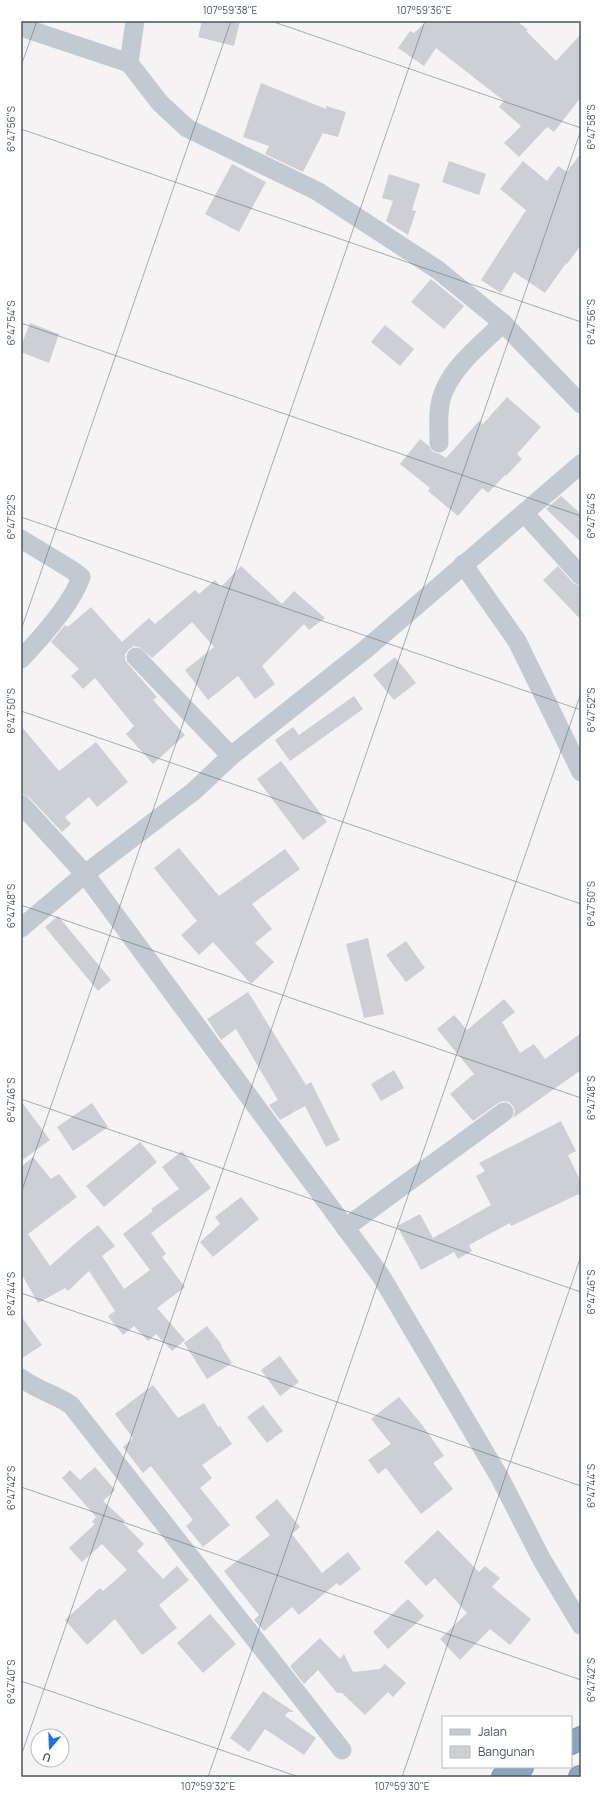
<svg xmlns="http://www.w3.org/2000/svg" width="602" height="1798" font-family="Manrope,sans-serif">
<style>
.building{fill:#cdcfd5}
.lines{fill:none;stroke-linecap:round;stroke-linejoin:round}
.highway-casing{stroke:#7690ad;stroke-width:24}
.street{stroke:#c1cad2;stroke-width:19}
.highway{stroke:#8ba5c1;stroke-width:22}
.ticks{fill:none;stroke:#4a5661;stroke-width:1;stroke-opacity:0.45}
.neatline{fill:none;stroke:#4a5661;stroke-width:1.5}
.ticks-label{font-size:10px;text-anchor:middle;fill:#4a5661}
</style>
<rect width="100%" height="100%" fill="#f5f3f3"/>
<!-- building -->
<g class="building">
<path d="M202 21H240L234 46 198 37Z"/>
<path d="M427 21H517L528 30 526 31 556 61 581 34V97L554 132 547 127 519 157 504 143 521 126 499 107 504 101 436 48 424 66 398 48 410 31 414 33Z"/>
<path d="M261 83 326 109V106L346 112 338 137 323 133 303 172 265 154 269 146 243 137Z"/>
<path d="M581 153V245L567 264 566 263 545 293 514 272 501 293 481 280 526 210 500 189 523 161 547 181 558 166 567 172Z"/>
<path d="M449 161 486 174 479 195 442 182Z"/>
<path d="M232 164 266 182 239 232 205 214Z"/>
<path d="M389 174 420 184 412 210 416 211 408 235 386 221 393 201 382 198Z"/>
<path d="M431 279 464 306 444 329 411 302Z"/>
<path d="M30 323 59 334 49 363 21 352V346Z"/>
<path d="M385 325 414 349 400 366 371 342Z"/>
<path d="M507 397 541 427 517 454 522 459 506 476 505 475 488 493 482 488 458 516 428 491 430 488 400 464 420 439 429 446 433 452 440 454 446 458 479 421 483 424Z"/>
<path d="M561 496 581 514V542L546 509Z"/>
<path d="M241 566 282 604 294 591 325 618 309 630 304 624 262 666 275 684 255 699 238 676 208 700 185 670 214 647 192 622 152 658 139 647 134 646 129 649 125 654V660L128 664 157 697 153 700 185 735 153 764 126 734 134 726 95 678 83 689 71 676 79 669 51 642 65 625 68 627 91 607 122 642 149 618 155 624 195 590 199 594 215 580 221 587Z"/>
<path d="M558 566 573 583 581 587V620L543 580Z"/>
<path d="M395 657 416 683 394 700 373 675Z"/>
<path d="M354 696 363 709 290 761 275 740 293 727 299 735Z"/>
<path d="M21 726 59 771 96 742 128 782 97 807 89 797 65 817 71 824 62 832 29 797 21 793Z"/>
<path d="M281 761 327 822 303 840 257 779Z"/>
<path d="M179 848 219 896 285 849 300 869 252 904 272 929 255 943 274 962 251 984 213 942 199 955 181 935 197 921 154 868Z"/>
<path d="M58 916 111 980 98 991 45 927Z"/>
<path d="M368 938 384 1014 364 1018 346 944Z"/>
<path d="M406 941 425 968 406 982 386 955Z"/>
<path d="M248 992 306 1085 311 1082 340 1140 326 1147 305 1106 280 1120 269 1105 278 1100 236 1029 221 1040 207 1019Z"/>
<path d="M504 999 515 1012 502 1022 520 1053 534 1044 545 1059 581 1033V1070L513 1118 515 1111 513 1106 509 1102 503 1101 498 1103 473 1121 450 1094 474 1074 437 1029 454 1015 467 1030Z"/>
<path d="M394 1070 404 1088 381 1101 371 1084Z"/>
<path d="M21 1101 50 1140 21 1161Z"/>
<path d="M92 1103 108 1127 73 1151 57 1127Z"/>
<path d="M561 1121 576 1151 568 1155 581 1182V1193L511 1226 510 1223 469 1245 472 1251 458 1259 454 1252 421 1270 397 1226 420 1214 433 1238 491 1205 476 1176 485 1171 479 1163Z"/>
<path d="M140 1142 157 1162 104 1207 86 1186Z"/>
<path d="M182 1151 211 1188 151 1233 166 1254 162 1257 185 1287 157 1308 185 1340 172 1351 156 1334 148 1341 134 1326 123 1335 108 1316 115 1311 89 1271 68 1291 65 1288 38 1303 21 1273V1167L33 1157 51 1179 59 1174 77 1197 28 1234 50 1266 78 1241 98 1225 115 1246 102 1256 124 1289 150 1270 123 1234 153 1211 151 1209 179 1189 162 1167Z"/>
<path d="M241 1197 259 1219 213 1257 200 1242 220 1224 215 1217Z"/>
<path d="M21 1316 42 1345 21 1359Z"/>
<path d="M207 1326 222 1345 221 1346 232 1363 207 1379 184 1343Z"/>
<path d="M280 1356 299 1382 280 1396 261 1370Z"/>
<path d="M153 1385 178 1418 204 1403 218 1427 220 1426 232 1444 202 1465 212 1478 200 1488 230 1525 203 1547 186 1526 193 1520 151 1466 143 1473 123 1447 133 1438 115 1414Z"/>
<path d="M399 1397 423 1426 444 1456 433 1463 453 1489 421 1514 386 1468 378 1474 368 1460 391 1444 371 1419Z"/>
<path d="M263 1405 283 1431 267 1443 247 1417Z"/>
<path d="M95 1467 115 1490 103 1501 125 1521 123 1523 144 1544 137 1551 163 1579 177 1566 189 1580 159 1605 177 1628 142 1655 115 1619 87 1645 65 1620 100 1588 103 1591 127 1570 102 1544 82 1562 69 1548 95 1524 92 1522 96 1517 62 1478 70 1470 80 1480Z"/>
<path d="M277 1499 300 1527 292 1534 322 1573 348 1552 361 1569 340 1586 337 1583 299 1615 292 1607 264 1631 254 1620 259 1615 224 1571 270 1535 255 1517Z"/>
<path d="M438 1530 479 1572 485 1566 500 1578 492 1587 531 1619 510 1645 490 1629 460 1660 440 1639 467 1613 435 1578 426 1586 404 1562Z"/>
<path d="M408 1599 424 1616 388 1649 373 1632Z"/>
<path d="M210 1614 236 1644 203 1673 177 1643Z"/>
<path d="M320 1638 340 1659 344 1654 353 1672 380 1669 385 1664 406 1683 393 1697 388 1692 365 1715 342 1693H337L318 1670 304 1684 290 1666Z"/>
<path d="M263 1691 294 1712H288L285 1716 316 1738 304 1755 265 1729 249 1752 230 1738Z"/>
</g>
<g class="lines">
<defs>
<g id="highway">
<path d="M571 1743 581 1738"/>
<path d="M503 1777 522 1767"/>
<path d="M580 1777H581"/>
</g>
</defs>
<!-- highway casing -->
<use href="#highway" class="highway-casing"/>
<!-- street -->
<g class="street">
<path d="M135 21 129 63 160 103 187 128 317 191 438 270 503 323 581 404"/>
<path d="M21 27 129 63"/>
<path d="M439 443C439 427 437 406 444 391 455 364 483 343 503 323"/>
<path d="M524 513 581 576"/>
<path d="M21 539 72 570 81 577C72 604 41 638 21 659"/>
<path d="M463 564 517 641 581 772"/>
<path d="M136 657 231 756"/>
<path d="M21 804 85 874 381 1276 500 1478 542 1560 581 1625"/>
<path d="M21 928 85 874 194 791 231 756 366 649 581 464"/>
<path d="M345 1228 504 1112"/>
<path d="M21 1378C37 1390 54 1394 71 1405L342 1750"/>
</g>
<!-- highway -->
<use href="#highway" class="highway"/>
</g>
<!-- ticks -->
<path class="ticks" d="M271 21 581 128M21 66 37 21M21 129 581 322M21 323 581 516M21 517 581 710M21 630 231 21M21 711 581 904M21 905 581 1098M21 1099 581 1292M21 1193 425 21M21 1293 581 1486M21 1487 581 1680M21 1681 299 1777M21 1756 581 130M208 1777 581 693M402 1777 581 1256"/>
<!-- border -->
<rect width="602" height="1798" fill="none" stroke="#ffffff" stroke-width="44"/>
<!-- legend -->
<rect x="442" y="1716" width="130" height="52" fill="#ffffff" stroke="#b7bbc0"/>
<rect x="450" y="1729" width="20" height="6" fill="#c1cad2" stroke="#b7bbc0"/>
<text x="478" y="1736" font-size="12" fill="#4a5661">Jalan</text>
<rect x="450" y="1746" width="20" height="12" fill="#cdcfd5" stroke="#b7bbc0"/>
<text x="478" y="1756" font-size="12" fill="#4a5661">Bangunan</text>
<!-- north arrow -->
<g transform="translate(50 1748) rotate(199)"><circle r="19" fill="#ffffff" stroke="#b7bbc0"/>
<path d="M0-3L7 15L0 10L-7 15Z" fill="#1a73e8"/>
<text y="-6" font-size="11" font-weight="bold" text-anchor="middle" fill="#4a5661">U</text>
</g>
<rect x="22" y="22" width="558" height="1754" class="neatline"/>
<g class="ticks-label">
<text x="230" y="14">107°59'38"E</text>
<text x="424" y="14">107°59'36"E</text>
<text transform="translate(591 127) rotate(-90)" y="4">6°47'58"S</text>
<text transform="translate(11 129) rotate(-90)" y="4">6°47'56"S</text>
<text transform="translate(591 322) rotate(-90)" y="4">6°47'56"S</text>
<text transform="translate(11 323) rotate(-90)" y="4">6°47'54"S</text>
<text transform="translate(591 516) rotate(-90)" y="4">6°47'54"S</text>
<text transform="translate(11 517) rotate(-90)" y="4">6°47'52"S</text>
<text transform="translate(591 710) rotate(-90)" y="4">6°47'52"S</text>
<text transform="translate(11 711) rotate(-90)" y="4">6°47'50"S</text>
<text transform="translate(591 904) rotate(-90)" y="4">6°47'50"S</text>
<text transform="translate(11 906) rotate(-90)" y="4">6°47'48"S</text>
<text transform="translate(591 1098) rotate(-90)" y="4">6°47'48"S</text>
<text transform="translate(11 1100) rotate(-90)" y="4">6°47'46"S</text>
<text transform="translate(591 1292) rotate(-90)" y="4">6°47'46"S</text>
<text transform="translate(11 1294) rotate(-90)" y="4">6°47'44"S</text>
<text transform="translate(591 1486) rotate(-90)" y="4">6°47'44"S</text>
<text transform="translate(11 1488) rotate(-90)" y="4">6°47'42"S</text>
<text transform="translate(591 1680) rotate(-90)" y="4">6°47'42"S</text>
<text transform="translate(11 1682) rotate(-90)" y="4">6°47'40"S</text>
<text x="208" y="1790">107°59'32"E</text>
<text x="402" y="1790">107°59'30"E</text>
</g>
</svg>
